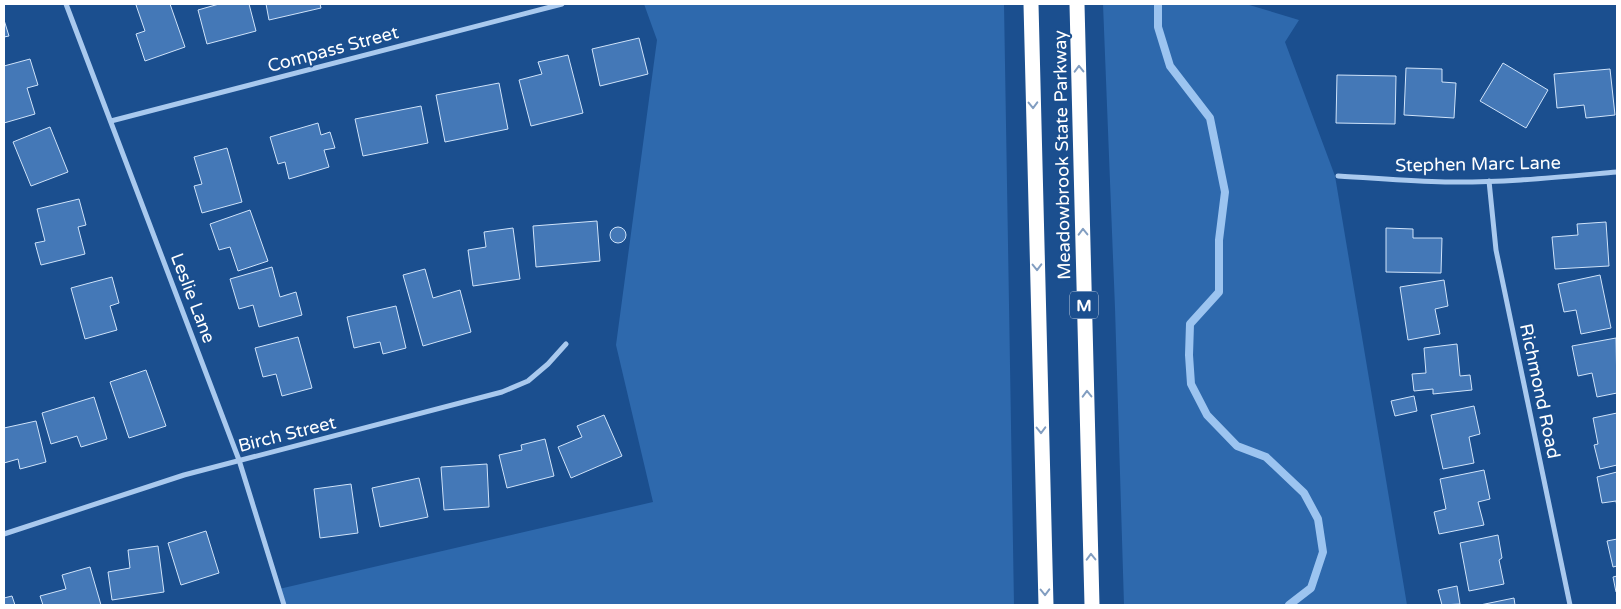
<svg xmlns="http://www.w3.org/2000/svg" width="1621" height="609" font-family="'Varela Round',sans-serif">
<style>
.green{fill:#2e69ad}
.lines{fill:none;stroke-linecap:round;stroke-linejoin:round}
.stream{stroke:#9cc4f0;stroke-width:8}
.building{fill:#4478b7;stroke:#cfe3fa}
.minor{stroke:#a9c9ee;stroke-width:5}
.motorway{stroke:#fff;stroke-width:15}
.oneway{stroke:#829ec1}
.labels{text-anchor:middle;stroke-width:4;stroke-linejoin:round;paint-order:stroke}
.shield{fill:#1b4f8f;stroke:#bbcadd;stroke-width:1}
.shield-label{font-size:16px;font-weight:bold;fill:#fff}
.street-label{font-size:18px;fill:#fff;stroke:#1b4f8f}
</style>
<rect width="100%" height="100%" fill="#1b4f8f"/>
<!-- green -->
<g class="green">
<path d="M644 4H1004L1014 605H284L279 589 653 502 616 345 657 40Z"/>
<path d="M1103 4H1246L1299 20 1285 42 1335 176 1407 605H1124L1115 308Z"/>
</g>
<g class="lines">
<!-- stream -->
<path class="stream" d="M1158 4V27L1170 66 1210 118 1225 192 1219 240V292L1190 324 1189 355 1191 384 1207 415 1237 446 1266 457 1304 493 1318 519 1323 552 1311 588 1289 605"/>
</g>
<!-- building -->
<g class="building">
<path d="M139 4H170L185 47 145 61 136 34 145 31 136 5Z"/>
<path d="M219 4H249L256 31 207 44 198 10Z"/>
<path d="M266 4H320L321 8 269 20Z"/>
<path d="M4 20 9 36 4 37Z"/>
<path d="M639 38 648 74 600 86 592 49Z"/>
<path d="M568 55 583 113 531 126 519 80 542 74 538 62Z"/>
<path d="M30 59 38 85 27 88 35 114 4 123V66Z"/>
<path d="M1503 63 1548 90 1526 128 1480 101Z"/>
<path d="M1406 68 1442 69V82L1456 83 1454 118 1404 115Z"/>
<path d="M1610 69 1615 115 1586 118 1584 105 1557 108 1554 74Z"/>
<path d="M1337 75 1396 76 1395 124 1336 123Z"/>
<path d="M499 83 508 129 445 142 436 95Z"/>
<path d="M421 106 428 143 363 156 355 119Z"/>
<path d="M318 123 321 135 330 132 335 148 324 150 329 167 289 179 285 162 278 164 270 137Z"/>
<path d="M50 127 68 172 31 186 13 142Z"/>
<path d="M227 148 242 202 202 213 194 186 202 184 194 157Z"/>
<path d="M79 199 86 225 78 227 85 254 41 265 35 243 45 241 37 209Z"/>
<path d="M250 210 268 261 238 271 230 247 219 250 210 224Z"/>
<path d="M597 221 600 261 536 267 533 226Z"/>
<path d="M1606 222 1609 266 1555 269 1552 237 1578 235 1577 224Z"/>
<circle cx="618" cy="235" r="8"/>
<path d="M513 228 520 279 473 286 468 250 486 247 484 232Z"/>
<path d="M1386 228 1413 229V238H1442L1441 273 1386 272Z"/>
<path d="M272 267 280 297 296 292 302 315 259 327 253 305 239 309 230 279Z"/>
<path d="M425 269 433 298 460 290 471 332 423 346 403 275Z"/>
<path d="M1600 275 1611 328 1581 334 1576 310 1564 312 1558 284Z"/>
<path d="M112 277 119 303 110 306 117 330 85 339 71 288Z"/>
<path d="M1444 280 1448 306 1435 309 1440 334 1408 340 1400 287Z"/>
<path d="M396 306 406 348 383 354 380 342 354 348 347 317Z"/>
<path d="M298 337 312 388 282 396 276 374 263 377 255 348Z"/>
<path d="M1616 338 1617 393 1597 397 1592 373 1578 376 1572 346Z"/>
<path d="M1457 344 1460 376 1470 375 1472 390 1433 394V389L1414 391 1412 374 1426 373 1424 348Z"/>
<path d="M146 370 166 426 129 438 110 382Z"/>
<path d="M1414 396 1417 411 1395 416 1391 401Z"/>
<path d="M94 397 107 439 81 447 77 436 51 444 42 413Z"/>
<path d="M1474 406 1480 434 1469 437 1474 463 1443 469 1431 415Z"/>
<path d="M1617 413V465L1600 469 1594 445 1598 444 1593 418Z"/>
<path d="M604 415 622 456 571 478 558 447 582 437 577 426Z"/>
<path d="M36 421 46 462 20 469 18 459 4 463V428Z"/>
<path d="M545 439 554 476 507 488 499 455 522 450 521 445Z"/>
<path d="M487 464 489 507 444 510 441 467Z"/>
<path d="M1484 470 1490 499 1478 502 1484 525 1439 534 1434 512 1446 509 1440 479Z"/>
<path d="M1617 472V507L1616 501 1602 503 1597 477Z"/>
<path d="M419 478 428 517 380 527 372 488Z"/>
<path d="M351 484 358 533 320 538 314 489Z"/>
<path d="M206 531 219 573 181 585 168 543Z"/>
<path d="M1498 535 1502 558 1499 560 1504 584 1469 591 1460 543Z"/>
<path d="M1617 539V566L1613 567 1607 541Z"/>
<path d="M158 546 164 592 112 600 108 572 130 568 128 550Z"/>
<path d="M90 567 101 605H43L40 596 66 589 62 575Z"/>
<path d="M1617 576V592H1616L1613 577Z"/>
<path d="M1457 586 1460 604 1442 605 1438 590Z"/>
<path d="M12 596 15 605H4V598Z"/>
<path d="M1514 598 1515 605H1480Z"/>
</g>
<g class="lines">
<!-- minor -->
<g class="minor">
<path d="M66 4 239 460 284 605"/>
<path d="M111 121 562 4"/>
<path d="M1338 176C1374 178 1409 181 1445 182 1503 183 1560 177 1617 172"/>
<path d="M1489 181 1496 250 1570 605"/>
<path d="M4 534 184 475 502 392 528 381 548 364 566 344"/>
</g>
<!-- motorway -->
<g class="motorway">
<path d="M1031 4 1046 605"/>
<path d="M1077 4 1092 605"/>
</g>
</g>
<!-- one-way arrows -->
<defs><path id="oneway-chevron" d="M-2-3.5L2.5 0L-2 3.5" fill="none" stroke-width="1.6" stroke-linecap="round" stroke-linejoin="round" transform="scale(1.25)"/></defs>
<g class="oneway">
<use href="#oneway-chevron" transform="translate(1079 69) rotate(-91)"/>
<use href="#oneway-chevron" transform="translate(1033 105) rotate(89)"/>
<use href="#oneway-chevron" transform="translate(1083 232) rotate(-91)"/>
<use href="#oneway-chevron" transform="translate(1037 267) rotate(89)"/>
<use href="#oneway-chevron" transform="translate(1087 394) rotate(-91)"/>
<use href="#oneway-chevron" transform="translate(1041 430) rotate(89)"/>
<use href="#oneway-chevron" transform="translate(1091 557) rotate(-91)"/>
<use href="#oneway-chevron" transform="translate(1045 592) rotate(89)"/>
</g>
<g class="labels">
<!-- shield labels -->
<rect class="shield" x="1070" y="291.5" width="28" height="27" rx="4"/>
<g class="shield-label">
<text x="1084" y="311">M</text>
</g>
<!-- street labels -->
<g class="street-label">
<text transform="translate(333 49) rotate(-15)" y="6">Compass Street</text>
<text transform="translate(1062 155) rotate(-91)" y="6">Meadowbrook State Parkway</text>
<text transform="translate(1478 164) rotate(-1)" y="6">Stephen Marc Lane</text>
<text transform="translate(193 298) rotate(69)" y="6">Leslie Lane</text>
<text transform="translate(1540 391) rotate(78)" y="6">Richmond Road</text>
<text transform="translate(287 434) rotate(-14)" y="6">Birch Street</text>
</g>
</g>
<!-- border -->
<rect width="1621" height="609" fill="none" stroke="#ffffff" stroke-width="10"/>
</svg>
